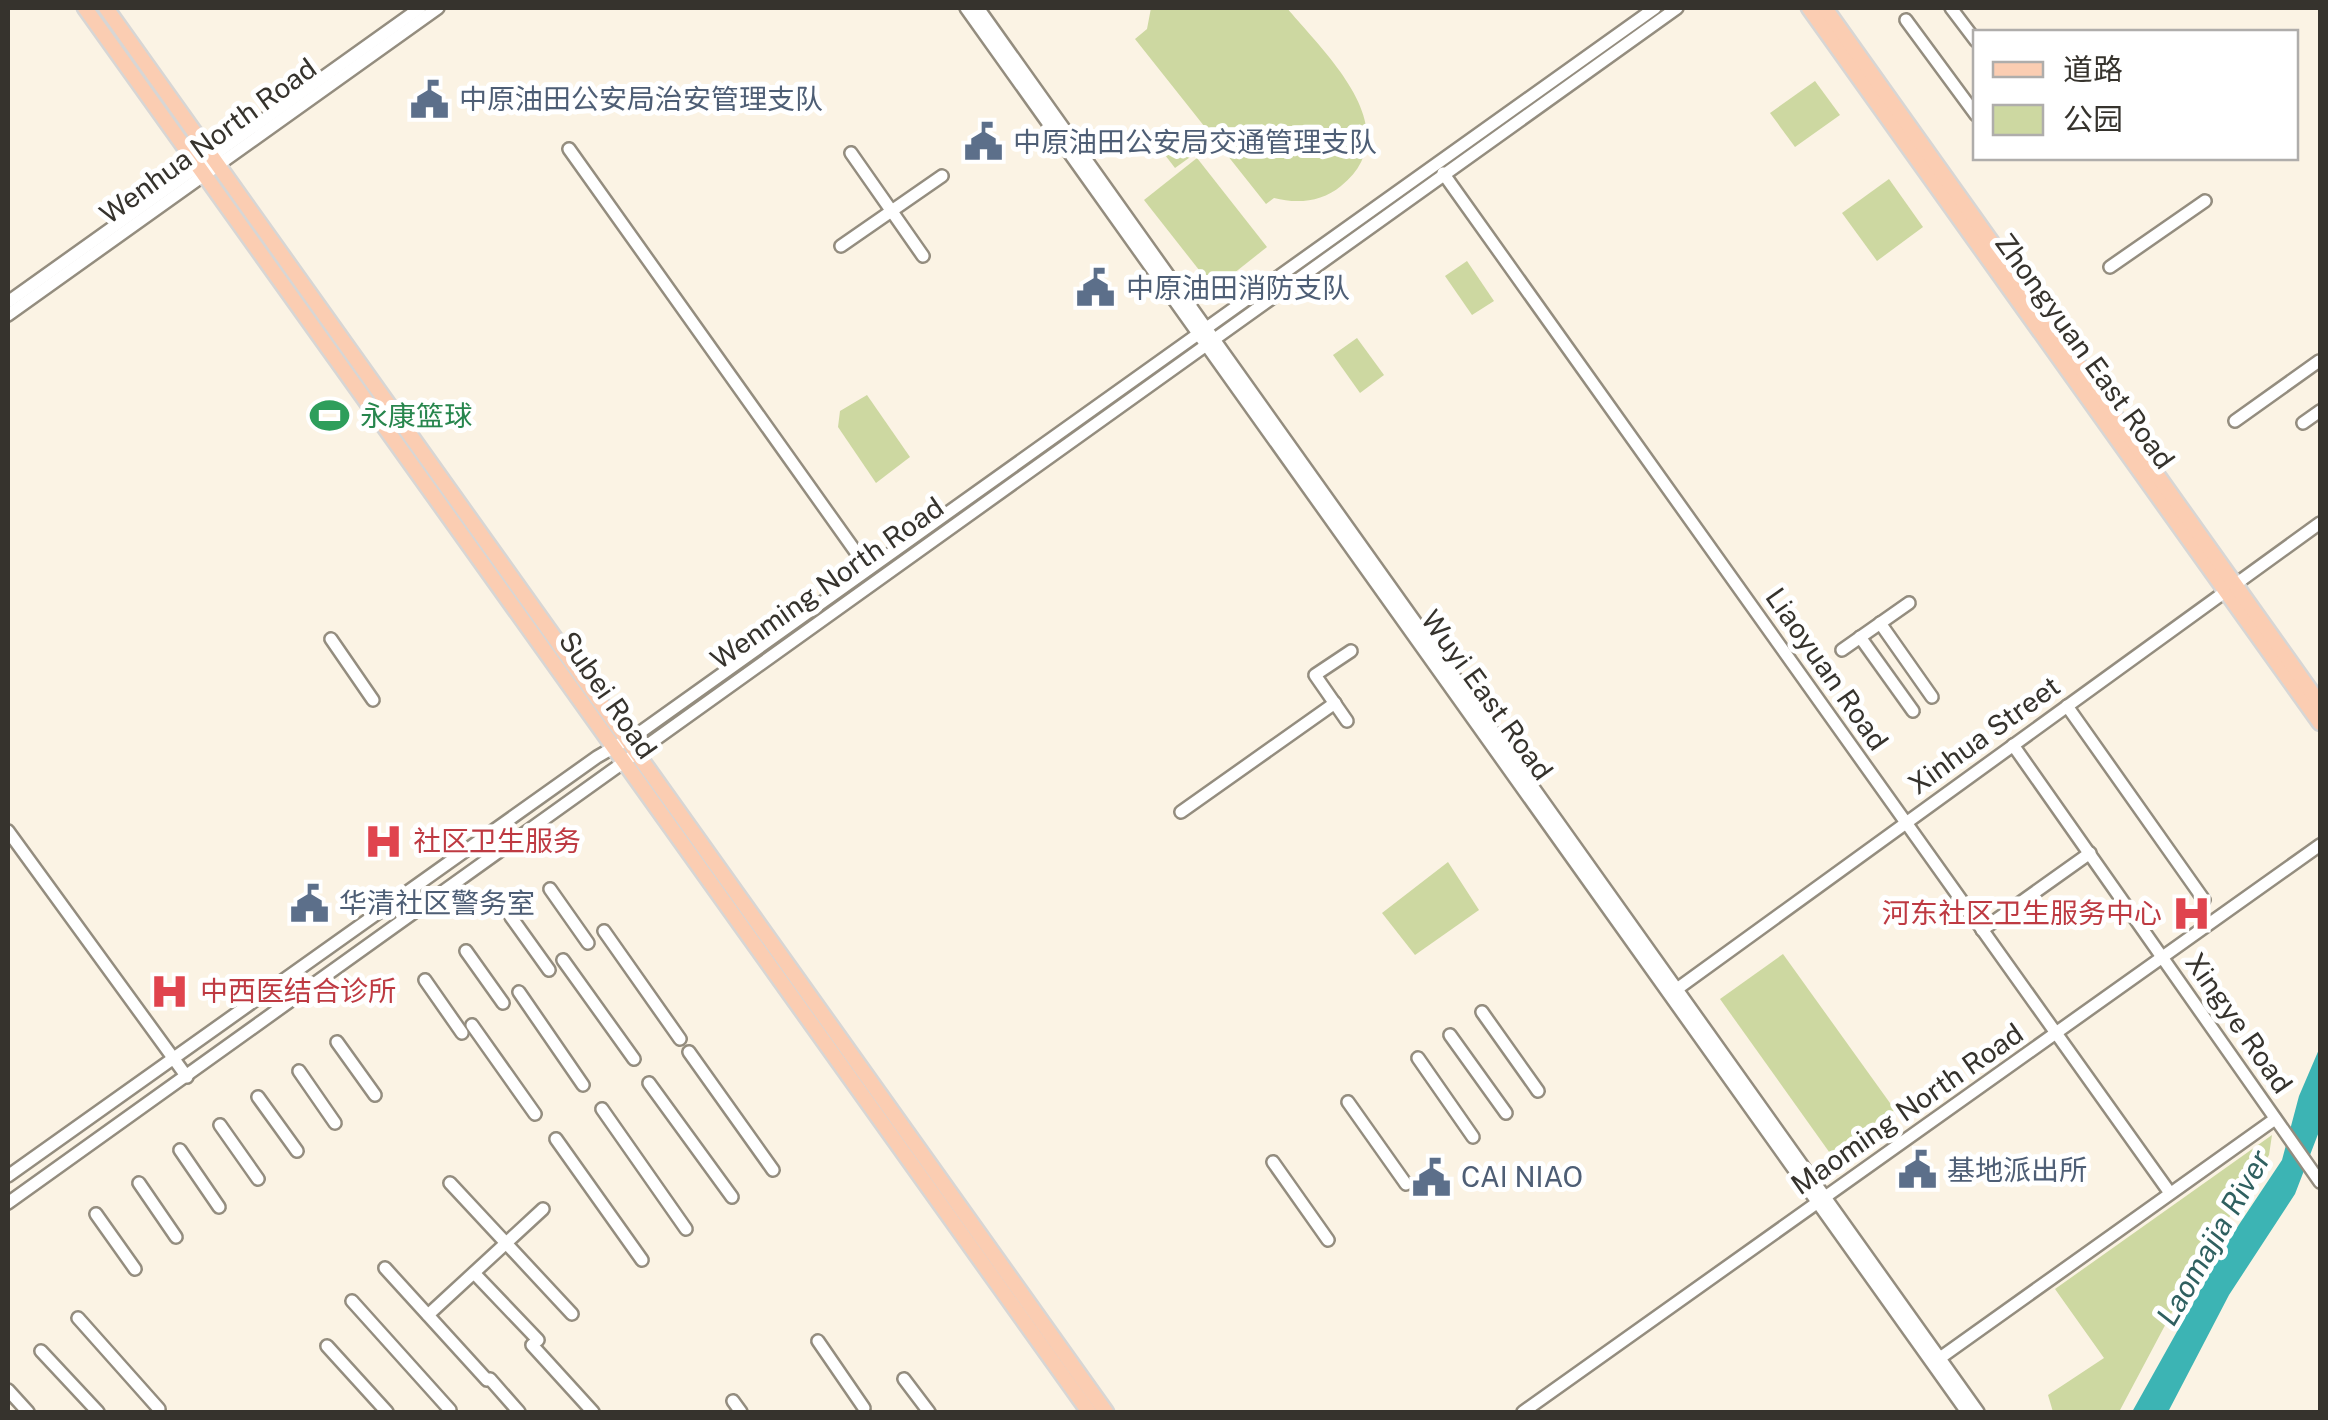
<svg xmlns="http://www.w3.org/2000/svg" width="2328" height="1420" font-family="'Public Sans','Noto Sans SC',sans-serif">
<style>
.green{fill:#cdd8a1}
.water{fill:#3cb4b4}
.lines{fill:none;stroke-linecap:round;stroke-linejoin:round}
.minor-casing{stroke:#948d7f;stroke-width:16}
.major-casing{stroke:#d7d6d5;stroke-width:19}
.minor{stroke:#fff;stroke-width:11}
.major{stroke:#fbcdb2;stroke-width:14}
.labels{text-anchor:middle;stroke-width:10;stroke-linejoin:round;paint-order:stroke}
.service-label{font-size:28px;fill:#4e5e75;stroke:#fff;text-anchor:start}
.street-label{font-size:28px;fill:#36332d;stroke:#fff}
.leisure-label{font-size:28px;fill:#27864d;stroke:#fff;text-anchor:start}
.health-label{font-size:28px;fill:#be3a42;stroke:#fff;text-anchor:start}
.water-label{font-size:30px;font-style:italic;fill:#2f6060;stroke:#fff}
</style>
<rect width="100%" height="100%" fill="#fbf3e4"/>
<!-- green -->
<g class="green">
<path d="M1151 8H1287C1324 53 1410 130 1341 186 1322 202 1297 204 1274 198L1266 204 1135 39 1147 29Z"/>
<path d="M1815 81 1840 115 1795 147 1770 113Z"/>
<path d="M1169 124 1193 155 1175 168 1152 138Z"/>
<path d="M1197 158 1267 247 1214 289 1144 200Z"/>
<path d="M1889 179 1923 227 1877 261 1842 213Z"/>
<path d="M1467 261 1494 301 1472 315 1445 276Z"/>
<path d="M1357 338 1384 375 1360 393 1333 355Z"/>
<path d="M867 395 910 457 876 483 838 427 840 411Z"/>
<path d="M1448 862 1479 910 1415 955 1382 913Z"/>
<path d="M1783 954 1895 1110 1832 1156 1720 999Z"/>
<path d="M2272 1135 2269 1155 2188 1282 2119 1412H2053L2048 1395 2104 1358 2055 1289Z"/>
</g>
<!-- water -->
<path class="water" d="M2320 1047V1129L2295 1194 2229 1295 2168 1412H2132L2226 1244 2282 1160 2299 1096Z"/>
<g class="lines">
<defs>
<g id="minor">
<path d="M966 8 1967 1412"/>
<path d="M978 8 1978 1412"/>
<path d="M1951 8 1976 41"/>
<path d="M1906 20 1976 115"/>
<path d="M569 149 868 569"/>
<path d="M851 153 923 256"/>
<path d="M1443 173 2170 1193"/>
<path d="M841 246 942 176"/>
<path d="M2110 267 2205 201"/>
<path d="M8 302 420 8"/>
<path d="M8 315 438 8"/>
<path d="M2235 421 2319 361"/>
<path d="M2303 423 2320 411"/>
<path d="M1880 623 1932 697"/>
<path d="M1860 637 1913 711"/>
<path d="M331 639 373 700"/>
<path d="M1842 650 1909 603"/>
<path d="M2067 706 2204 900"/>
<path d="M1347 721 1315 675 1351 651"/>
<path d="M2013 745 2320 1182"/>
<path d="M1181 812 1335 703"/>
<path d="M8 831 187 1077"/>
<path d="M550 889 588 943"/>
<path d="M511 917 549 970"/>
<path d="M1982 930 2090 853"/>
<path d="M604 931 680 1039"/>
<path d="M466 951 503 1003"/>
<path d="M563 960 634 1059"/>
<path d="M425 980 462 1033"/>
<path d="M1677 989 2320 523"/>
<path d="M519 992 583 1085"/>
<path d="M1482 1012 1538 1091"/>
<path d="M472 1025 535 1114"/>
<path d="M1450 1035 1506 1113"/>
<path d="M337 1042 375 1095"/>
<path d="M689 1052 773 1170"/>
<path d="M1418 1058 1473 1137"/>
<path d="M299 1071 335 1123"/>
<path d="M649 1083 732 1197"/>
<path d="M258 1097 297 1151"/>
<path d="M1348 1102 1406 1184"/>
<path d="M602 1109 686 1229"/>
<path d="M220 1125 258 1179"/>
<path d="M556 1139 642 1260"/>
<path d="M180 1150 219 1207"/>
<path d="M1273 1162 1328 1240"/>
<path d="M8 1176 597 757 642 731 1655 8"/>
<path d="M139 1183 176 1237"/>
<path d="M450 1183 572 1314"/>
<path d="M8 1203 1677 8"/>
<path d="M96 1214 135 1269"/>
<path d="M385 1268 487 1380"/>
<path d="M474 1273 538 1340"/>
<path d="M352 1301 450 1410"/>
<path d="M428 1315 543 1209"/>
<path d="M78 1318 159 1409"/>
<path d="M818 1341 864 1408"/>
<path d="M532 1345 593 1412"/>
<path d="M327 1346 387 1412"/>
<path d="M41 1351 98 1412"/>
<path d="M1940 1358 2275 1119"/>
<path d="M490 1379 519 1412"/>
<path d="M904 1379 929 1412"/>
<path d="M8 1390 28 1412"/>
<path d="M733 1401 741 1412"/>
<path d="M1523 1412 2320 845"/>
</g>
<g id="major">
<path d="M85 8 1089 1412"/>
<path d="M106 8 1106 1412"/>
<path d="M1809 8 2320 723"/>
<path d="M1825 8 2320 704"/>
</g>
</defs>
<!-- minor casing -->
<use href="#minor" class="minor-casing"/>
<!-- major casing -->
<use href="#major" class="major-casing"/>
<!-- minor -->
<use href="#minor" class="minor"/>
<!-- major -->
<use href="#major" class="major"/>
</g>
<!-- icons -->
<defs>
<symbol id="civic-bare" viewBox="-9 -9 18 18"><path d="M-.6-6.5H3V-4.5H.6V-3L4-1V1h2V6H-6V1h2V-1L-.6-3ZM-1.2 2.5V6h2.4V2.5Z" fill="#5c6f8a" stroke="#fff" stroke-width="2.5" paint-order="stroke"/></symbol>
<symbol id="stadium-bare" viewBox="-9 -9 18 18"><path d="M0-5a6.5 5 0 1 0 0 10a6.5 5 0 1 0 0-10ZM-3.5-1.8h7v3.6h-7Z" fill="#2e9e5b" stroke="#fff" stroke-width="2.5" paint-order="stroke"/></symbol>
<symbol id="hospital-bare" viewBox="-9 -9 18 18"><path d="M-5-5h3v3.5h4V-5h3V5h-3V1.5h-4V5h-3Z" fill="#e0444e" stroke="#fff" stroke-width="2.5" paint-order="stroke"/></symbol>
</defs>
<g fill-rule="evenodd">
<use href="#civic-bare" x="402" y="72" width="55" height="55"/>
<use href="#civic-bare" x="956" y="114" width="55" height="55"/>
<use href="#civic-bare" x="1068" y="260" width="55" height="55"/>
<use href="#stadium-bare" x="302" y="388" width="55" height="55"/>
<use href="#hospital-bare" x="356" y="814" width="55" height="55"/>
<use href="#civic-bare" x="282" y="876" width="55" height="55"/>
<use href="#hospital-bare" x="2164" y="886" width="55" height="55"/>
<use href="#hospital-bare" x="142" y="964" width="55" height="55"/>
<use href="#civic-bare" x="1890" y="1142" width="55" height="55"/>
<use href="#civic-bare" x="1404" y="1150" width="55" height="55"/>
</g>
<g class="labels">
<!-- service labels -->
<g class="service-label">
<text x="459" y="109">中原油田公安局治安管理支队</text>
<text x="1013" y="152">中原油田公安局交通管理支队</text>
<text x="1126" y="298">中原油田消防支队</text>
<text x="339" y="913">华清社区警务室</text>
<text x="1947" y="1180">基地派出所</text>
<text x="1461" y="1187">CAI NIAO</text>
</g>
<!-- street labels -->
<g class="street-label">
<text transform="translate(208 141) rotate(-36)" y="10">Wenhua North Road</text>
<text transform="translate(2085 351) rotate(54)" y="10">Zhongyuan East Road</text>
<text transform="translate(827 583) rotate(-35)" y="10">Wenming North Road</text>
<text transform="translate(1827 669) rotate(55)" y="10">Liaoyuan Road</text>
<text transform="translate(608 695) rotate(55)" y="10">Subei Road</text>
<text transform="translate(1487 695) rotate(54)" y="10">Wuyi East Road</text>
<text transform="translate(1984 735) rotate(-36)" y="10">Xinhua Street</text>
<text transform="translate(2239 1023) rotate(55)" y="10">Xingye Road</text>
<text transform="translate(1907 1109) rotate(-35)" y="10">Maoming North Road</text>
</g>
<!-- leisure labels -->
<g class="leisure-label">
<text x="360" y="426">永康篮球</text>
</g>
<!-- health labels -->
<g class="health-label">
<text x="413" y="851">社区卫生服务</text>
<text x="2162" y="923" text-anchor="end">河东社区卫生服务中心</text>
<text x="200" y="1001">中西医结合诊所</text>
</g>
<!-- water labels -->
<g class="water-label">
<text transform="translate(2214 1238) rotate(-60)" y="10">Laomajia River</text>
</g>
</g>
<!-- border -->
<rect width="2328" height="1420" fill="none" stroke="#36332d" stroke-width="20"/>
<!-- legend -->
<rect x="1973" y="30" width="325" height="130" fill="#ffffff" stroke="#afadab" stroke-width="2.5"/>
<rect x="1993" y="62" width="50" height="15" fill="#fbcdb2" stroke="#afadab" stroke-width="2.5"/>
<text x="2063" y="80" font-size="30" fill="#36332d">道路</text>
<rect x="1993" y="105" width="50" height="30" fill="#cdd8a1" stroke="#afadab" stroke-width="2.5"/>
<text x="2063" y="130" font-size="30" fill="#36332d">公园</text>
</svg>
